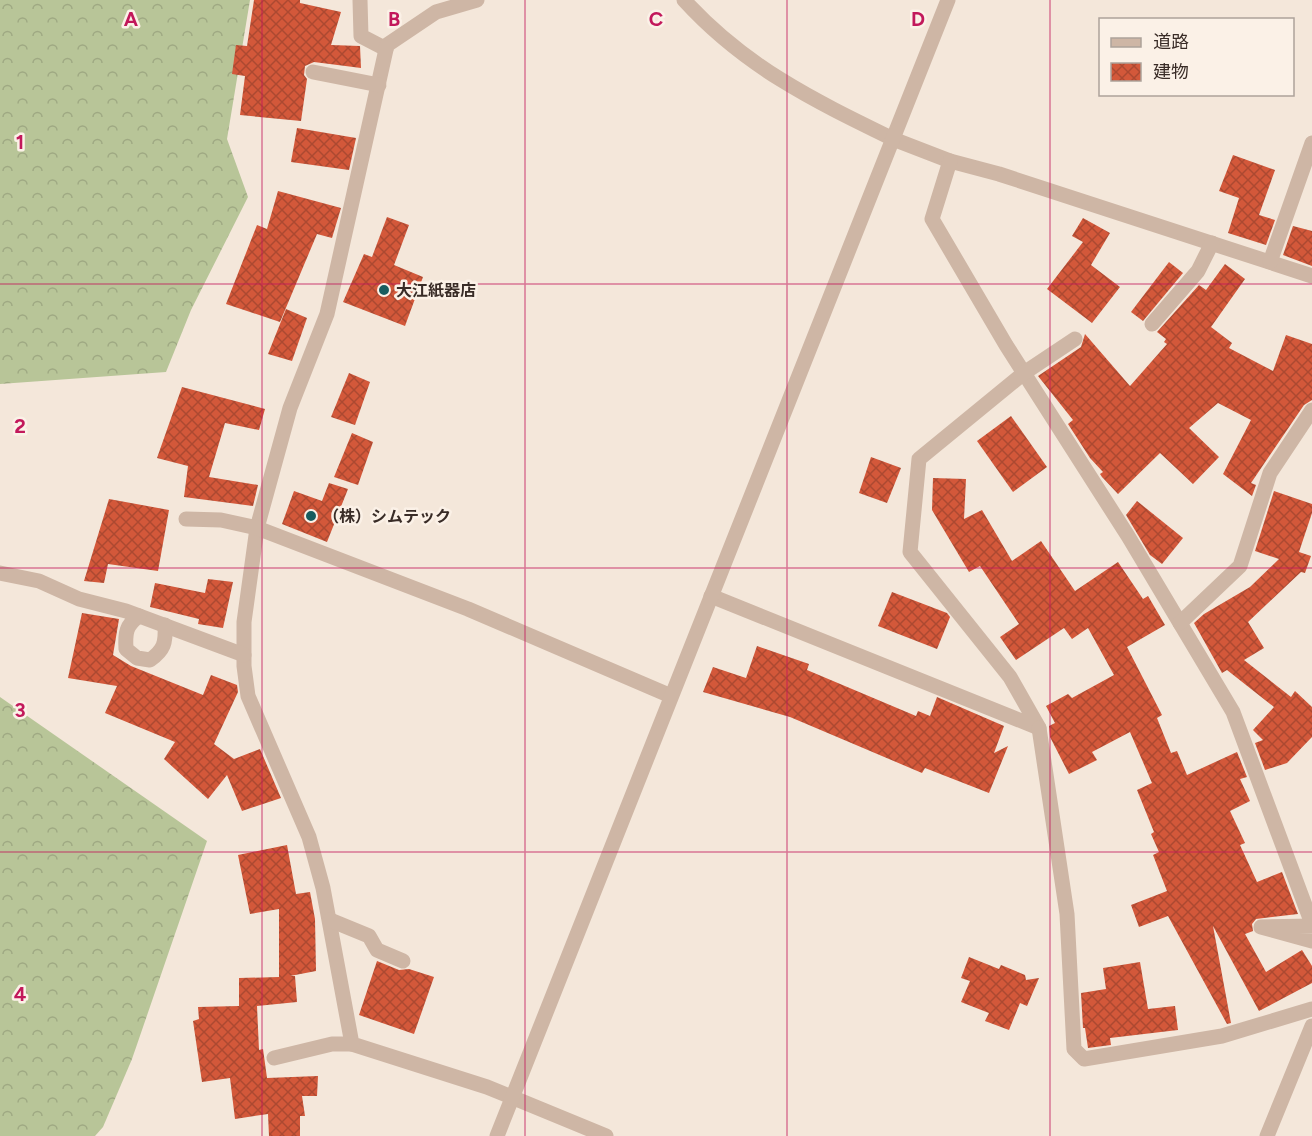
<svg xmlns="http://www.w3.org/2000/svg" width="1312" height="1136" font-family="Figtree,'Noto Sans JP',sans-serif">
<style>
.forest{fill:url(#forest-crowns)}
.building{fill:url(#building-cross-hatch)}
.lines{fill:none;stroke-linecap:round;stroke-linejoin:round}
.minor{stroke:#ceb6a5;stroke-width:15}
.tertiary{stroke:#ceb6a5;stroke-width:15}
.grid{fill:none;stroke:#c2185b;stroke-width:1.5;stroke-opacity:0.55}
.poi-dot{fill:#185d5f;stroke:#fbf1e7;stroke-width:2}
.labels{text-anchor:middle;stroke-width:5;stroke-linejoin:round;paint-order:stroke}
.poi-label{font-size:16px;font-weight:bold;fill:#392c27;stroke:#fbf1e7;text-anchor:start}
.grid-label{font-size:20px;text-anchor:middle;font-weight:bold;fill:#c2185b;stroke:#fbf1e7;stroke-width:5;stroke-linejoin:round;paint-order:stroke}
</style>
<defs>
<pattern id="forest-crowns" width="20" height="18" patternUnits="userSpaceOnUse" patternTransform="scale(1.5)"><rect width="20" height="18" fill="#b8c598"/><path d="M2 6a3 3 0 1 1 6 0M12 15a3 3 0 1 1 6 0" fill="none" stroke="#9fa983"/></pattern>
<pattern id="building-cross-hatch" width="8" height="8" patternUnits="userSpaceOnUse" patternTransform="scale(1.5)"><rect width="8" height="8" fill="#d3583a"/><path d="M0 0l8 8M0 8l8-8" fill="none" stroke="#ac4931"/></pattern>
</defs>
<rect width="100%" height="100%" fill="#f4e7da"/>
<!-- forest -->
<g class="forest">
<path d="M0 0H250L227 139 248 197 191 310 166 372 0 384Z"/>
<path d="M0 697 207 841 132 1059 103 1127 95 1136H0Z"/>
</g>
<!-- building -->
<g class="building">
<path d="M254 0H300V3L341 12 331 45 360 46 361 68 314 62 305 66 304 75 307 79 301 121 240 115 245 76 232 74 236 45 247 46Z"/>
<path d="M297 128 356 138 349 170 291 162Z"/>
<path d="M1233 155 1275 170 1259 215 1275 220 1266 245 1228 233 1239 198 1219 191Z"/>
<path d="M278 191 341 208 332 238 317 234 280 322 226 304 257 225 267 229Z"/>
<path d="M387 217 409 225 394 265 423 277 405 326 343 302 364 254 372 257Z"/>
<path d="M1083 218 1110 233 1091 265 1120 287 1092 323 1047 289 1083 242 1072 236Z"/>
<path d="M1293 226 1312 231V266L1283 255Z"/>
<path d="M1169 262 1183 273 1143 321 1131 312Z"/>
<path d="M1225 264 1245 279 1211 327 1232 343 1229 348 1273 371 1286 335 1312 344V400L1304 405 1251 483 1256 485 1252 496 1223 474 1251 420 1218 403 1189 428 1219 457 1193 484 1160 453 1118 494 1102 477 1100 474 1103 472 1090 458 1068 424 1073 420 1038 376 1081 347 1085 334 1130 386 1167 344 1164 342 1166 339 1157 332 1199 285 1206 290Z"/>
<path d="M286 309 307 318 292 361 268 354Z"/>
<path d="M349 373 370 382 355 425 331 417Z"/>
<path d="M182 387 265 409 259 430 225 423 209 477 258 485 253 506 184 497 188 466 157 458Z"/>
<path d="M1011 416 1047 467 1013 492 977 441Z"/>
<path d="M352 433 373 442 358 485 334 477Z"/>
<path d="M871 457 901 468 887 503 859 493Z"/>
<path d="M933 478 966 479 964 519 982 510 1012 561 1041 541 1075 591 1118 562 1143 599 1148 596 1165 625 1127 647 1162 715 1157 718 1171 753 1177 751 1187 775 1237 752 1247 777 1240 779 1250 801 1230 811 1245 843 1240 845 1257 882 1282 872 1298 914 1256 919 1252 924 1253 931 1245 934 1266 972 1302 950 1312 966V983L1259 1011 1213 926 1231 1023 1227 1024 1168 916 1139 927 1131 905 1167 891 1153 855 1159 852 1151 834 1154 832 1137 790 1152 783 1130 732 1092 752 1097 760 1069 774 1050 737 1049 726 1055 723 1046 706 1068 694 1072 698 1114 675 1088 628 1072 639 1064 628 1016 660 1000 637 1019 624 980 566 969 572 932 510Z"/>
<path d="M329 483 348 489 327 542 282 524 294 491 322 501Z"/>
<path d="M1274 491 1312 504V513L1299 552 1311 556 1305 573 1301 572 1248 622 1264 648 1244 660 1291 697 1295 691 1312 707V737L1287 763 1265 770 1255 743 1263 740 1253 730 1274 707 1227 670 1222 673 1194 623 1204 614 1250 587 1279 559 1255 551Z"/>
<path d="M109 499 169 510 158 571 108 564 104 583 84 581Z"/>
<path d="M1137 501 1183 538 1162 564 1150 555 1126 515Z"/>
<path d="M208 579 233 582 223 628 198 624 199 619 150 607 155 583 205 593Z"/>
<path d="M892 592 947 613 950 617 937 649 878 626Z"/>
<path d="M82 613 119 619 113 655 131 666 203 695 211 675 237 685 238 692 214 744 234 759 260 749 281 798 242 811 227 775 208 799 164 759 175 742 105 713 117 686 68 678Z"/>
<path d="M757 646 809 664 807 670 916 716 918 711 930 716 937 697 1004 726 994 753 1008 746 989 793 925 768 922 773 790 717 703 692 713 667 746 678Z"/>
<path d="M287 845 296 894 310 892 315 919 316 971 290 976H295L297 1002 257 1006 259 1050 263 1049 267 1078 318 1076 317 1096H302L305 1116H300V1136H269L268 1114 235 1119 230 1078 202 1082 193 1021 199 1019 198 1007 239 1006V978L279 977V909L250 914 238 855Z"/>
<path d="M969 957 999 969 1001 965 1025 975 1026 980 1039 978 1027 1006 1020 1003 1009 1030 985 1021 989 1013 961 1002 970 981 961 978Z"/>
<path d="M377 961 399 970 409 969 434 977 414 1034 359 1015Z"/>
<path d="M1140 962 1148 1009 1175 1006 1178 1030 1110 1038 1111 1045 1088 1048 1085 1028H1083L1081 993 1106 989 1103 968Z"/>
</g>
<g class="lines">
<!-- minor -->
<g class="minor">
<path d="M360 0 361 36 386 49"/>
<path d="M477 0 436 12 387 45 327 314 290 408 257 528 244 622V666L248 696 309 837 323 888 352 1044 487 1087 606 1136"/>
<path d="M313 72 379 85"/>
<path d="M893 139 950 161 999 174 1312 276"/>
<path d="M950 161 932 219 1006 345 1128 536 1233 712 1312 924"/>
<path d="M1270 262 1312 143"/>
<path d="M1152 324 1198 271 1212 243"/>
<path d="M186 519 221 520 257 528 468 609 671 696"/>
<path d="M0 573 39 581 79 599 126 611 244 655"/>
<path d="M711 596 1039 728 1010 677 910 552 919 459 1024 373 1075 339"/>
<path d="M139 616C126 625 125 633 126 649L137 658 150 660C164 650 166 643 165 625"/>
<path d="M1180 623 1240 566 1270 473 1312 410"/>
<path d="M1039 728 1067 914 1074 1049 1084 1059 1222 1036 1312 1009"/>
<path d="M330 920 369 936 377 950 403 961"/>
<path d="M1312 926 1261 927 1312 941"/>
<path d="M274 1058 332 1044H352"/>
<path d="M1267 1136 1312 1026"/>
</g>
<!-- tertiary -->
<g class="tertiary">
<path d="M684 0C745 67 813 100 893 139"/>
<path d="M497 1136 948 0"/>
</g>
</g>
<!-- grid -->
<path class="grid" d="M262 0V1136M525 0V1136M787 0V1136M1050 0V1136M0 284H1312M0 568H1312M0 852H1312"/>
<!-- markers -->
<g class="poi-dot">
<circle cx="384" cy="290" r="6"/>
<circle cx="311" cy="516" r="6"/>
</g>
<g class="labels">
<!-- poi labels -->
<g class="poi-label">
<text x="396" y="296">大江紙器店</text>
<text x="323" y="522">（株）シムテック</text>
</g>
</g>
<g class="grid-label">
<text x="131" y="26">A</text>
<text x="394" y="26">B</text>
<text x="656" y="26">C</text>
<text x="918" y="26">D</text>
<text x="20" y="149">1</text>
<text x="20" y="433">2</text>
<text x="20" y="717">3</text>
<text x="20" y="1001">4</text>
</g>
<!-- legend -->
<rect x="1099" y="18" width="195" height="78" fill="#fbf1e7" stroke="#ada29a" stroke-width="1.5"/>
<rect x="1111" y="38" width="30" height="9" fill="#ceb6a5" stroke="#ada29a" stroke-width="1.5"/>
<text x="1153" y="48" font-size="18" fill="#392c27">道路</text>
<rect x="1111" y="63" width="30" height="18" fill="url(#building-cross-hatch)" stroke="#ada29a" stroke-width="1.5"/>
<text x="1153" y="78" font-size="18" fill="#392c27">建物</text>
</svg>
